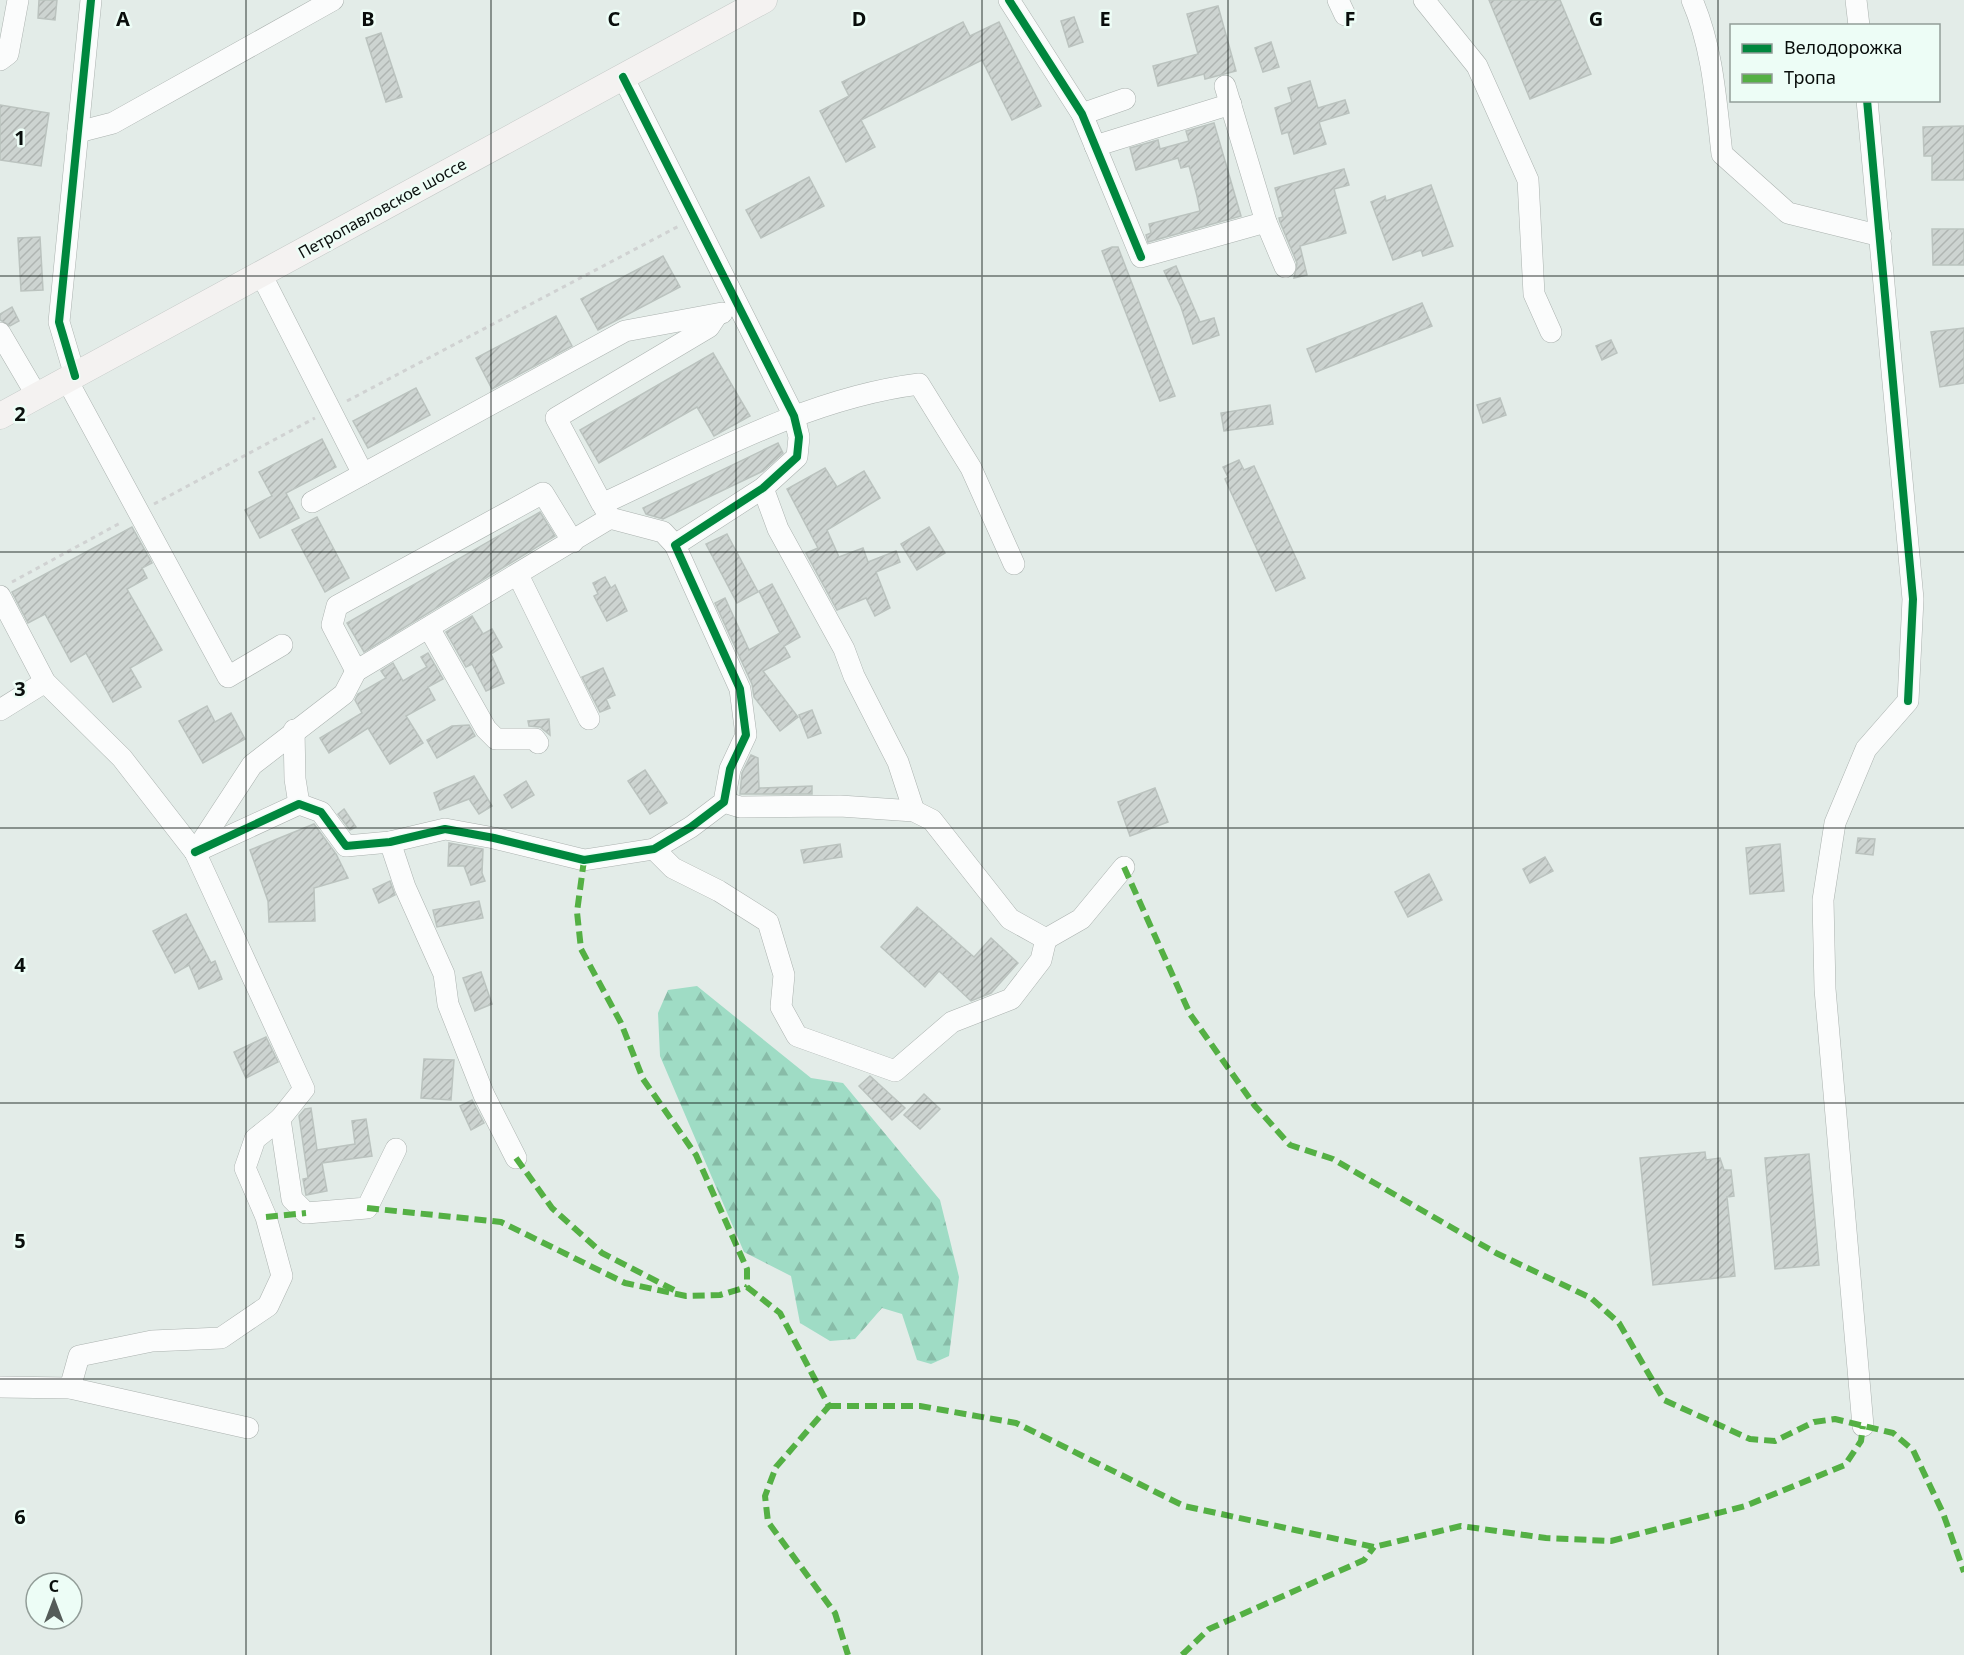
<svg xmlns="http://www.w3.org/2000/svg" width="1964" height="1655" font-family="'Noto Sans',sans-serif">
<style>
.forest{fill:url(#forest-firs)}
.building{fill:url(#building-hatch);stroke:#bbc3bf;stroke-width:1.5}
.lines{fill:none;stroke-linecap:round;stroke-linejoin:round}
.minor-casing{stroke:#abb2af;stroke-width:22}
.major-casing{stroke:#c3c8c6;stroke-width:27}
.path{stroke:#d0d2d2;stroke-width:3;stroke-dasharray:4.5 4.5;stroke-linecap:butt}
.minor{stroke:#fbfcfc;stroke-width:21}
.major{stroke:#f4f2f1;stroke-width:26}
.quiet{stroke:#54b044;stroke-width:6;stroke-dasharray:12 6;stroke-linecap:butt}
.cycleway-casing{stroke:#edfdf6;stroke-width:11}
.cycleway{stroke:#00873e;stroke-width:8}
.grid{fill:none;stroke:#090e0c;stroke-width:1.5;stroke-opacity:0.55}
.labels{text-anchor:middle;stroke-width:5;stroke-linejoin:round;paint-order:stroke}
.street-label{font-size:16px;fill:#090e0c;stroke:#edfdf6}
.grid-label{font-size:20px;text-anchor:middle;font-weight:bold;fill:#090e0c;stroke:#edfdf6;stroke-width:5;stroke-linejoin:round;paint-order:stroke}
</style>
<defs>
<pattern id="forest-firs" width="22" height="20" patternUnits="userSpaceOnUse" patternTransform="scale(1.5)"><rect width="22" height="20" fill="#9fdcc5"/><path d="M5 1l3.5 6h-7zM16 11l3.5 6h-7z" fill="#88bca8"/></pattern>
<pattern id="building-hatch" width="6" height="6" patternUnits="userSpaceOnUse" patternTransform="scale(1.5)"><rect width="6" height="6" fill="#cdd4d1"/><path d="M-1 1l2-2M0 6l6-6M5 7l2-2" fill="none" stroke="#afb5b2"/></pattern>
</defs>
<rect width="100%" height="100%" fill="#e3ece8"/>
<!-- forest -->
<path class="forest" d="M697 986 811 1078 843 1083 940 1200 959 1277 949 1356 931 1364 917 1360 902 1314 882 1308 855 1339 830 1341 800 1323 791 1276 744 1252 692 1131 660 1056 658 1013 668 990Z"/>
<!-- building -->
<g class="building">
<path d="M39 0H57L55 20 38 18Z"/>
<path d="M1489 0H1560L1591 74 1530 99Z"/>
<path d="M1218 6 1236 71 1205 79 1204 74 1158 86 1153 66 1198 54 1187 14Z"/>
<path d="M1074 17 1083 42 1069 47 1061 21Z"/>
<path d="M963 22 970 36 999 22 1041 106 1012 120 982 60 861 120 875 147 846 162 820 111 849 96 842 82Z"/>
<path d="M381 33 402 97 386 102 366 38Z"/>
<path d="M1271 42 1279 67 1263 72 1255 48Z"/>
<path d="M1310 81 1318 108 1345 100 1349 113 1319 122 1326 144 1294 154 1288 132 1282 134 1275 108 1292 102 1288 88Z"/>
<path d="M0 105 49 113 41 166 0 160Z"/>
<path d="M1214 123 1241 216 1148 242 1146 235 1151 233 1149 224 1200 211 1197 196 1189 166 1181 168 1178 158 1136 170 1130 148 1158 140 1160 149 1189 141 1186 131Z"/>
<path d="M1964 126V180H1932V156H1924L1923 127Z"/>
<path d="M1344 169 1349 185 1334 189 1346 233 1300 246 1307 275 1294 278 1297 263 1280 222 1279 218 1283 217 1275 188Z"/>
<path d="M809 177 824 206 761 238 746 210Z"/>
<path d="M1431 185 1453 246 1423 256 1421 250 1393 260 1371 202 1385 196 1386 201Z"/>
<path d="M1932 229H1964V265H1933Z"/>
<path d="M40 237 43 290 21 291 18 238Z"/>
<path d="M1112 247H1118L1175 396 1160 401 1102 251Z"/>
<path d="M663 256 680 287 598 330 581 299Z"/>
<path d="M1176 266 1200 322 1214 318 1219 335 1193 344 1181 307 1164 271Z"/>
<path d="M1422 303 1432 326 1316 372 1307 349Z"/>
<path d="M12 307 19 321 10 326 0 320V314Z"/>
<path d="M556 316 572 346 492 389 476 358Z"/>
<path d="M1964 328V383L1940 387 1931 332Z"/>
<path d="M1611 340 1617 353 1602 360 1596 346Z"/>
<path d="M713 353 750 416 714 436 697 407 599 463 580 430Z"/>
<path d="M416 388 430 415 368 448 353 421Z"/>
<path d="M1500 398 1506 415 1483 423 1477 405Z"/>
<path d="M1270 405 1273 424 1224 431 1221 413Z"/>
<path d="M322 439 336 467 286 493 299 518 260 538 245 510 272 496 259 472Z"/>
<path d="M778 443 783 453 763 471 663 519 646 514 643 508Z"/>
<path d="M1239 460 1244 470 1254 466 1305 578 1276 591 1225 479 1228 477 1223 467Z"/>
<path d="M825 468 837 487 864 471 880 498 827 530 839 557 863 548 868 562 896 551 900 562 876 572 890 608 875 616 866 598 837 610 806 553 818 548 787 489Z"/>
<path d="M540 512 555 536 364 652 347 623Z"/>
<path d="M317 517 349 578 325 592 292 530Z"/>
<path d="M132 527 152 563 142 568 147 578 127 589 162 650 130 668 141 687 113 702 86 653 71 662 45 614 28 623 12 592Z"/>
<path d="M929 527 945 553 917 570 901 544Z"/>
<path d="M727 534 758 592 737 603 706 544Z"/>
<path d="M605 577 611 588 615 585 627 611 607 621 594 596 598 594 593 583Z"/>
<path d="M772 584 800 637 784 646 790 657 763 671 798 717 780 731 754 697 752 684 715 603 725 598 749 650 780 633 759 591Z"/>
<path d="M472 616 483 634 492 629 502 647 491 654 504 683 486 691 472 664 466 667 446 632Z"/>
<path d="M428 653 443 679 428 687 435 700 406 716 423 743 390 764 368 728 329 753 320 738 362 713 355 700 358 694 386 678 381 671 393 663 403 681 427 667 421 657Z"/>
<path d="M603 668 615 695 606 699 610 708 600 712 582 677Z"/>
<path d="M207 706 215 722 231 713 245 739 203 763 179 721Z"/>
<path d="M812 710 821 733 808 738 799 715Z"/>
<path d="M549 719 550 735 540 727 529 726 528 721Z"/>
<path d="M469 725 475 736 437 758 427 740 452 726Z"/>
<path d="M751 755 758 758 759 788 812 786V794H740L742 773Z"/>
<path d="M645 770 667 803 650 814 628 781Z"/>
<path d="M474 776 492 806 479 814 469 799 440 810 434 793Z"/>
<path d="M526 781 534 795 512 808 504 795Z"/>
<path d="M1155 788 1168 822 1130 836 1118 802Z"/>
<path d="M344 809 356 827 350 830 338 814Z"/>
<path d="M314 824 336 854 348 878 314 888 315 921 269 922 268 901 250 850Z"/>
<path d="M1858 838 1875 839 1873 855 1856 853Z"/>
<path d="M449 843 483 849 482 873 485 881 471 885 464 866H448Z"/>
<path d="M840 844 842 857 804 863 801 850Z"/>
<path d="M1780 844 1784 891 1750 894 1746 848Z"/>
<path d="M1545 857 1553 871 1530 883 1523 869Z"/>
<path d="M1429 874 1442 900 1408 917 1395 892Z"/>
<path d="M390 881 395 895 379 903 373 889Z"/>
<path d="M479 901 483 918 437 927 433 910Z"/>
<path d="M917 907 974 957 991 938 1018 963 991 993 971 1001 939 971 925 987 881 947Z"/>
<path d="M186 914 211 963 215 961 222 979 199 989 189 965 175 973 153 931Z"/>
<path d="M481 972 492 1004 475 1011 463 978Z"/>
<path d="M266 1037 278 1062 246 1078 234 1052Z"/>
<path d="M424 1059 454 1060 451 1100 421 1098Z"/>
<path d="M870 1076 905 1108 892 1120 859 1086Z"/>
<path d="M924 1094 940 1109 920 1129 904 1115Z"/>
<path d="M472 1100 484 1123 471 1130 460 1106Z"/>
<path d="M311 1108 317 1150 355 1144 352 1121 366 1119 372 1156 322 1163 327 1191 306 1195 303 1179 308 1178 299 1116 305 1109Z"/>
<path d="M1705 1152 1706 1160 1720 1158 1724 1170H1731L1734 1196 1727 1197 1735 1276 1653 1285 1640 1158Z"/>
<path d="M1809 1154 1819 1265 1775 1269 1765 1158Z"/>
</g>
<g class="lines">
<defs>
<g id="minor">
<path d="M1009 0 1082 114 1141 257 1266 222"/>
<path d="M1338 0 1345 15"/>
<path d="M1424 0 1477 66 1528 180 1534 294 1551 332"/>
<path d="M1692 0C1713 48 1716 102 1722 154L1788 213 1881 236"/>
<path d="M1856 0 1859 26"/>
<path d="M0 60 8 54 18 0"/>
<path d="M1225 86 1266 222 1285 267"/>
<path d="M1082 114 1125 99"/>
<path d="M78 132 113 123 333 0"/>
<path d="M1095 146 1231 104"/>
<path d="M261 274 363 474"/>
<path d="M717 315 709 327 556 418 602 504C704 457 807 398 919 384L971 468 1014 564"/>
<path d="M0 333 37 396"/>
<path d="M75 376 59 322 91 0"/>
<path d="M67 380 228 677 282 645"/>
<path d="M763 488 778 529 844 649 854 676 898 762 914 811"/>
<path d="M312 502 625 331 722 313"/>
<path d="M604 507 610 518 663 532 675 545"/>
<path d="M573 542 543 493 337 606 332 625 356 671 610 518"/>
<path d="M518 575 589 719"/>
<path d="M0 596 45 682 122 758 195 852 304 1089 280 1119 292 1199 306 1213 367 1208 396 1149"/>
<path d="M429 628 486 729 496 739H535L538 743"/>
<path d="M0 710 45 682"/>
<path d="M294 730 295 779 299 804"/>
<path d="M724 802 740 807 840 806 914 811 932 820 1010 919 1046 939 1081 919 1124 867"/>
<path d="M390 842 405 887 444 974 448 1004 484 1095 516 1158"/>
<path d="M654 849 673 868 719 891 768 922 784 975 781 1007 797 1036 895 1071 952 1022 1011 999 1041 960 1046 939"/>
<path d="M195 852 299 804 321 812 346 846 390 842 445 829 494 838 584 860 654 849 691 827 724 802 730 769 746 735 740 689 675 545 763 488 797 457 799 437 794 416 623 77"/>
<path d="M195 852 252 765 344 694 356 671"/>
<path d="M0 1387 70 1388 248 1428"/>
<path d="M70 1388 79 1356 152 1341 221 1338 268 1306 282 1276 266 1217 245 1168 255 1139 280 1119"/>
<path d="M1863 1426 1825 989 1823 900 1835 823 1866 749 1908 701 1913 599 1867 100"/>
</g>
<path id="major" d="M0 416 764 0"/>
</defs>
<!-- minor casing -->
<use href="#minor" class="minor-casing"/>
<!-- major casing -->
<use href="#major" class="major-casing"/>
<!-- path -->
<g class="path">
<path d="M347 401 679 226"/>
<path d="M154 504 315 418"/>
<path d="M12 582 122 522"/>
</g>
<!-- minor -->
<use href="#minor" class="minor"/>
<!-- major -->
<use href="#major" class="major"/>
<!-- quiet -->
<g class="quiet">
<path d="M584 860 577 912 581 949 621 1023 643 1079 696 1155 747 1269V1287"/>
<path d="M1124 867 1190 1014 1255 1106 1290 1145 1333 1159 1496 1253 1591 1298 1619 1323 1664 1400 1750 1439 1775 1441 1814 1422 1835 1419 1893 1433 1913 1450 1943 1513 1964 1572"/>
<path d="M516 1158 552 1208 602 1253 674 1290"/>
<path d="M367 1208 501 1222 625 1283 686 1296 720 1295 747 1287"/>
<path d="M266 1217 306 1213"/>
<path d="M747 1287 780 1313 829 1406 776 1467 765 1496 768 1522 835 1613 848 1655"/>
<path d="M829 1406H920L1016 1423 1184 1506 1374 1547 1461 1526 1546 1538 1611 1541 1745 1506 1845 1465 1861 1441 1863 1426"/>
<path d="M1182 1655 1209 1629 1364 1560 1374 1547"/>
</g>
<defs>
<g id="cycleway">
<path d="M1009 0 1082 114 1141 257"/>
<path d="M1867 100 1913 599 1908 701"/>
<path d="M75 376 59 322 91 0"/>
<path d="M195 852 299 804 321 812 346 846 390 842 445 829 494 838 584 860 654 849 691 827 724 802 730 769 746 735 740 689 675 545 763 488 797 457 799 437 794 416 623 77"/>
</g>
</defs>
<!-- cycleway casing -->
<use href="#cycleway" class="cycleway-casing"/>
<!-- cycleway -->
<use href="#cycleway" class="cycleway"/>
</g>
<!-- grid -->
<path class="grid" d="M246 0V1655M491 0V1655M736 0V1655M982 0V1655M1228 0V1655M1473 0V1655M1718 0V1655M0 276H1964M0 552H1964M0 828H1964M0 1103H1964M0 1379H1964"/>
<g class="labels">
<!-- street labels -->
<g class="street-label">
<text transform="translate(382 208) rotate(-29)" y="6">Петропавловское шоссе</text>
</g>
</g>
<g class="grid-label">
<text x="123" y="26">A</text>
<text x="368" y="26">B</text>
<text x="614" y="26">C</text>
<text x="859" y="26">D</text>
<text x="1105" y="26">E</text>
<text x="1350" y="26">F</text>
<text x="1596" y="26">G</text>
<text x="20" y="145">1</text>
<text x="20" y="421">2</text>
<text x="20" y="696">3</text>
<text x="20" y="972">4</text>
<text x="20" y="1248">5</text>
<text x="20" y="1524">6</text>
</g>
<!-- legend -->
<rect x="1730" y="24" width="210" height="78" fill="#edfdf6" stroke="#929d98" stroke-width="1.5"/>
<rect x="1742" y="44" width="30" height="9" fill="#00873e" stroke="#929d98" stroke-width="1.5"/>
<text x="1784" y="54" font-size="18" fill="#090e0c">Велодорожка</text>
<rect x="1742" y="74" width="30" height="9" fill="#54b044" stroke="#929d98" stroke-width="1.5"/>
<text x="1784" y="84" font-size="18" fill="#090e0c">Тропа</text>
<!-- north arrow -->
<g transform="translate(54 1601)"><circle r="28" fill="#edfdf6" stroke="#929d98" stroke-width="1.5"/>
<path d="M0-4.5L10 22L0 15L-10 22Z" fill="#555c59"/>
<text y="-9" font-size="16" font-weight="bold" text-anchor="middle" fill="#090e0c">С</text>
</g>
</svg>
